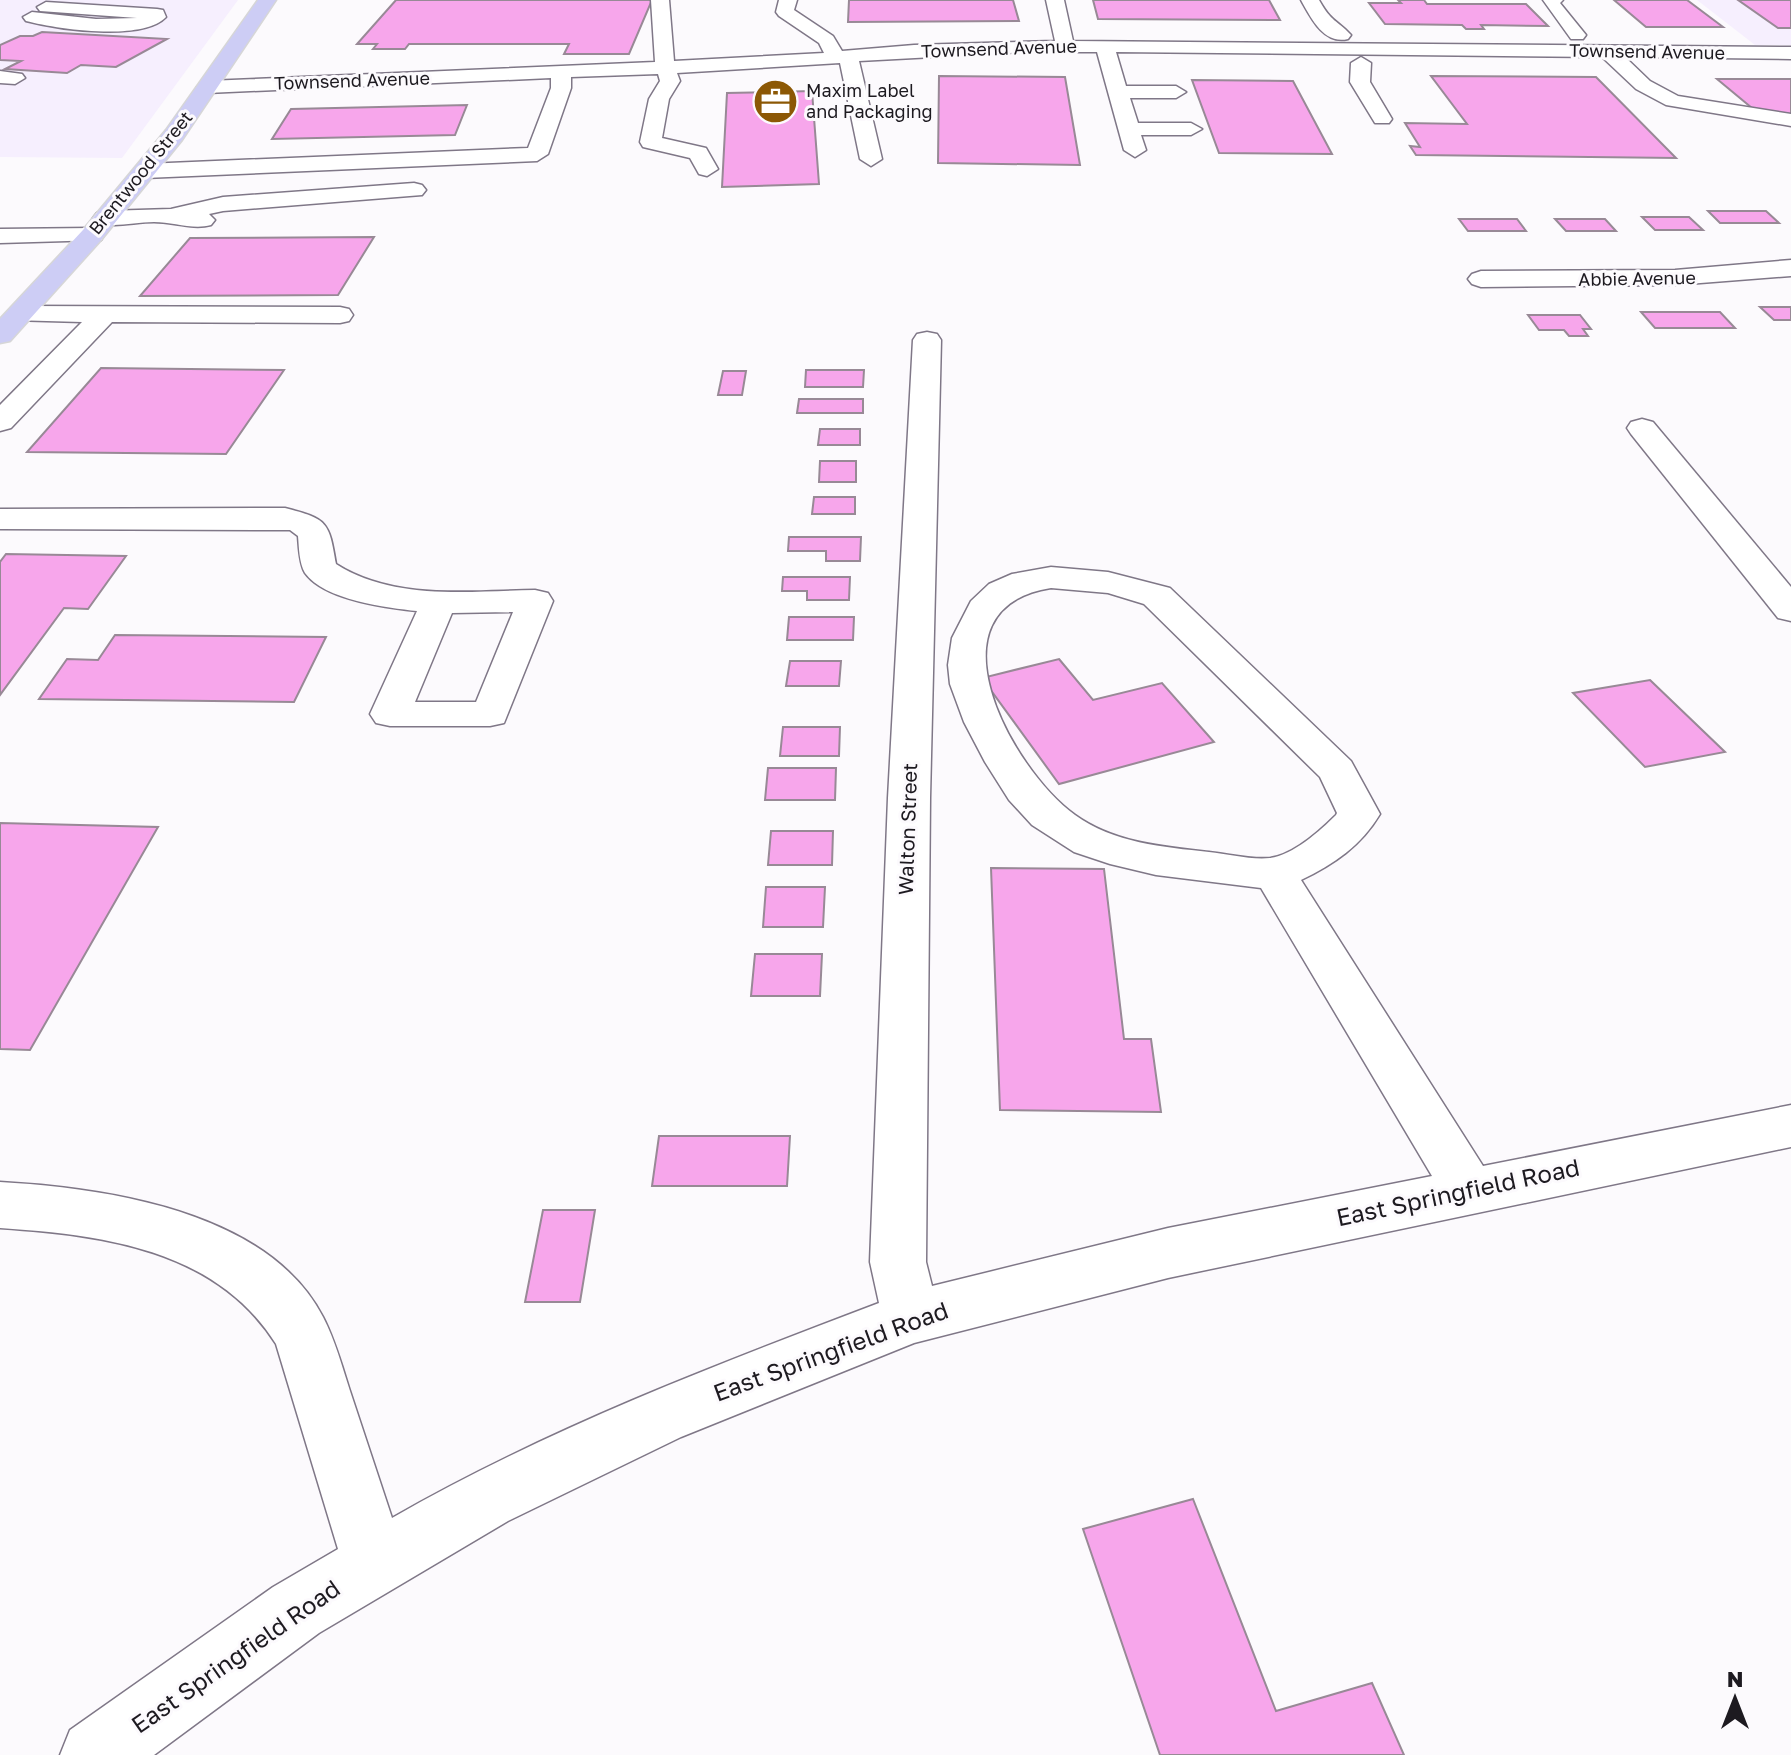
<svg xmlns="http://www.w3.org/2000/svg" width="1791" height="1755" font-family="'Golos Text',sans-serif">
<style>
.built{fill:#f6effe}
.building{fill:#f7a6eb;stroke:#988996;stroke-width:2}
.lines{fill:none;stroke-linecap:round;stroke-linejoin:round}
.minor-casing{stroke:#7f7787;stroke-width:3}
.major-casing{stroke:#d6d6d7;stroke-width:3}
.minor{fill:#fff;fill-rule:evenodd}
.major{fill:#cdcdf5;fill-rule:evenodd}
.labels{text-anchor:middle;stroke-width:6;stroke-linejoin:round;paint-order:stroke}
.far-street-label{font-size:18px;fill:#1d1a20;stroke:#fcfafd}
.far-poi-label{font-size:18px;fill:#1d1a20;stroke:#fcfafd;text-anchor:start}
.street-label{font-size:20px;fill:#1d1a20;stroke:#fcfafd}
.near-street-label{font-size:24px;fill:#1d1a20;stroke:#fcfafd}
</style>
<rect width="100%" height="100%" fill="#fcfafd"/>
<!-- built -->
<g class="built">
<path d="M0 0H238L122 158 0 157Z"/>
<path d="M1697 0H1791V45H1755Z"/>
</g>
<!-- building -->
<g class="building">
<path d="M396 0H652L629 54H564L569 44H409L405 49H373L377 44H357Z"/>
<path d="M849 0H1013L1019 21 848 22Z"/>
<path d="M1093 0H1269L1280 20 1098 19Z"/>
<path d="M1398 0H1424L1427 4H1526L1548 26 1481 25 1484 29H1466L1462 25 1385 24 1369 3H1401Z"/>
<path d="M1614 0H1687L1723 27H1646Z"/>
<path d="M1738 0H1791V28H1778Z"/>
<path d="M42 32 167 39 116 67 81 65 67 73 5 69 21 61 0 60V45L20 36H33Z"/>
<path d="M939 76 1065 77 1080 165 938 163Z"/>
<path d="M1431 76 1596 77 1676 158 1416 155 1410 146 1420 147 1405 123 1467 124Z"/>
<path d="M1717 79H1791V114L1758 113Z"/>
<path d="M1192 80 1293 81 1332 154 1219 153Z"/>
<path d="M812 91 819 184 722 187 727 93Z"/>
<path d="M467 105 455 135 272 139 291 109Z"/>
<path d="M1708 211H1766L1779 223H1720Z"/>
<path d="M1642 217H1689L1703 230H1655Z"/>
<path d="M1459 219H1517L1526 231H1468Z"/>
<path d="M1555 219H1605L1616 231H1566Z"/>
<path d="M374 237 338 295 140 296 190 238Z"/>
<path d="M1760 307H1791V320H1774Z"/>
<path d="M1641 312H1720L1735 328H1655Z"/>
<path d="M1528 315H1580L1591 329H1583L1588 336H1569L1564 330H1539Z"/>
<path d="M101 368 284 370 226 454 27 452Z"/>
<path d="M806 370H864L863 387H805Z"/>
<path d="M723 371H746L742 395H718Z"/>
<path d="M799 399H863V413H797Z"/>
<path d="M820 429H860V445H818Z"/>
<path d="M820 461H856V482H819Z"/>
<path d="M814 497H855V514H812Z"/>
<path d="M789 537H861L860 561H826V551H788Z"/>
<path d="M6 554 126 556 88 609 64 608 0 695V562Z"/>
<path d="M783 577H850L849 600H807V591H782Z"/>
<path d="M789 617H854L853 640H787Z"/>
<path d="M115 635 326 637 294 702 39 699 67 659 98 660Z"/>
<path d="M1059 659 1093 700 1162 683 1214 742 1059 784 982 678Z"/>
<path d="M790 661H841L839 686H786Z"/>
<path d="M1650 680 1725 752 1645 767 1573 693Z"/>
<path d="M783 727H840L839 756H780Z"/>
<path d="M768 768H836L835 800H765Z"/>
<path d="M0 823 158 827 30 1050 0 1049Z"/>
<path d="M771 831H833L832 865H768Z"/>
<path d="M991 868 1104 869 1124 1039H1151L1161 1112 1000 1110Z"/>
<path d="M766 887H825L823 927H763Z"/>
<path d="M755 954H822L820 996H751Z"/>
<path d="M659 1136H790L787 1186H652Z"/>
<path d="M543 1210H595L580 1302H525Z"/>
<path d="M1193 1499 1276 1711 1372 1683 1404 1755H1160L1083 1529Z"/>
</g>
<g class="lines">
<defs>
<g id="minor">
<path d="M651 0H669L674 61 824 53 819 43 779 16 776 12 779 0H797L794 10 833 36 842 51 914 45 1055 41 1046 0H1064L1073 41 1791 47V59L1625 57 1650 81 1678 96 1791 114V126L1666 105 1636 89 1602 57 1116 52 1126 86H1176L1186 92 1176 98H1130L1138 123H1191L1202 129 1191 135H1141L1146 150 1135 157 1124 150 1097 52H1029L859 61 882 159 871 166 860 159 840 63 677 73 680 81 669 99 662 138 706 148 718 169 707 176 699 174 690 158 643 147 640 142 649 99 660 81 658 74 571 77V88L548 154 537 161 145 178 134 171 145 164 528 148 551 88V78L207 93 197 87 207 81 655 62Z"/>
<path d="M1301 0H1319C1332 23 1336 19 1351 35L1348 39C1324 45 1311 18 1301 0Z"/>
<path d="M1543 0H1563L1560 3 1586 35 1583 39H1571Z"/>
<path d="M46 2 157 9 163 10 166 17C142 42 57 29 26 21L23 17 32 12 96 19 137 18 40 11 37 7Z"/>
<path d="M1361 57 1371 63 1370 82 1392 119 1389 123H1375L1350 82 1351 63Z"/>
<path d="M0 71 22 74 25 78 15 84 0 83Z"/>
<path d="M414 183 422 185 426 190 422 195 223 211 209 214 215 220 211 225C193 230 173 222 154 222 135 222 115 228 97 223L93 218 97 213 105 211 171 209 223 197Z"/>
<path d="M92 228 101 230 104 235 101 240 0 243V229Z"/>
<path d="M1791 260V276L1675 285 1481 287 1472 284 1468 279 1472 274 1481 271 1675 270Z"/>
<path d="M20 306 340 307 349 309 353 315 349 321 340 323 112 322 11 428 0 431V405L82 322 11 320 7 314 11 308Z"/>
<path d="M927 332 937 334 941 340 930 798 926 1262 932 1286 1168 1228 1432 1176 1261 888 1156 875 1110 864 1074 852 1032 825 1009 800 985 762 964 722 950 684 948 665 952 638 971 601 989 584 1012 574 1051 567 1108 572 1170 588 1351 761 1380 814C1361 846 1334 864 1301 880L1483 1166 1791 1105V1147L1168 1278 914 1343 681 1437 508 1521 319 1633 154 1755H60L70 1730 273 1587 338 1549 276 1344C216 1249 103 1235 0 1228V1182C106 1188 268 1211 323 1317 335 1340 342 1366 350 1391 364 1433 378 1476 392 1518 547 1429 713 1366 879 1303L870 1262 888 798 913 340 917 334ZM1051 588 1108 593 1144 604 1320 777 1337 813 1336 815C1320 831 1293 855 1270 858 1251 860 1228 854 1209 852 1163 847 1114 843 1075 815 1012 770 923 608 1051 588Z"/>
<path d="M1642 419 1653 422 1791 587V621L1778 618 1631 434 1627 428 1631 422Z"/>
<path d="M285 508C328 519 329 522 336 564 394 601 469 591 535 590L548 593 553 601 504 723 490 726H390L376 723 370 714 417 611C387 608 324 600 305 573 299 563 299 547 298 536L290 530 0 529V509ZM513 612 476 702H415L452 613Z"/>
</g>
<path id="major" d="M258 0H276L182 140 101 240 10 341 0 343V319L83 230 166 130Z"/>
</defs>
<!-- minor casing -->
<use href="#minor" class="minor-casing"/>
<!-- major casing -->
<use href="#major" class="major-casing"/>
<!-- minor -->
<use href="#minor" class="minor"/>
<!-- major -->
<use href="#major" class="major"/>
</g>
<!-- icons -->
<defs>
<symbol id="office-disc" viewBox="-11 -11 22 22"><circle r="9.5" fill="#8c5805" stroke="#fcfafd"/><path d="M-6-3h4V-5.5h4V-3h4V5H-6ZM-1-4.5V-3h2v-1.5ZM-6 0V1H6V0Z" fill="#fff"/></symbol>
</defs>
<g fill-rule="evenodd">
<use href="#office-disc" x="750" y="76" width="51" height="51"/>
</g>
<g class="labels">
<!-- far-street labels -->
<g class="far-street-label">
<text transform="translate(999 49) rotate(-2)" y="6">Townsend Avenue</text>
<text transform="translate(1647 52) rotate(1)" y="6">Townsend Avenue</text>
<text transform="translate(352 81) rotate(-2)" y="6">Townsend Avenue</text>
<text transform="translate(141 173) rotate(-51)" y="6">Brentwood Street</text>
<text transform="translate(1637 279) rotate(-1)" y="6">Abbie Avenue</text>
</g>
<!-- far-poi labels -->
<g class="far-poi-label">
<text x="806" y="97">Maxim Label<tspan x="806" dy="21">and Packaging</tspan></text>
</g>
<!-- street labels -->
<g class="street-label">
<text transform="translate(908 829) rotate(-88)" y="7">Walton Street</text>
</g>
<!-- near-street labels -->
<g class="near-street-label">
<text transform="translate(1458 1193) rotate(-12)" y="8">East Springfield Road</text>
<text transform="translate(831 1352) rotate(-20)" y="8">East Springfield Road</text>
<text transform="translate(236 1657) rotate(-35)" y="8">East Springfield Road</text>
</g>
</g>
<!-- north arrow -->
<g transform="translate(1735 1699)" stroke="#fcfafd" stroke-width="6" paint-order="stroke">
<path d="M0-6L14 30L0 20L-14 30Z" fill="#1d1a20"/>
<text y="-12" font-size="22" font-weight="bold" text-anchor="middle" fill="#1d1a20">N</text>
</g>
</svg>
